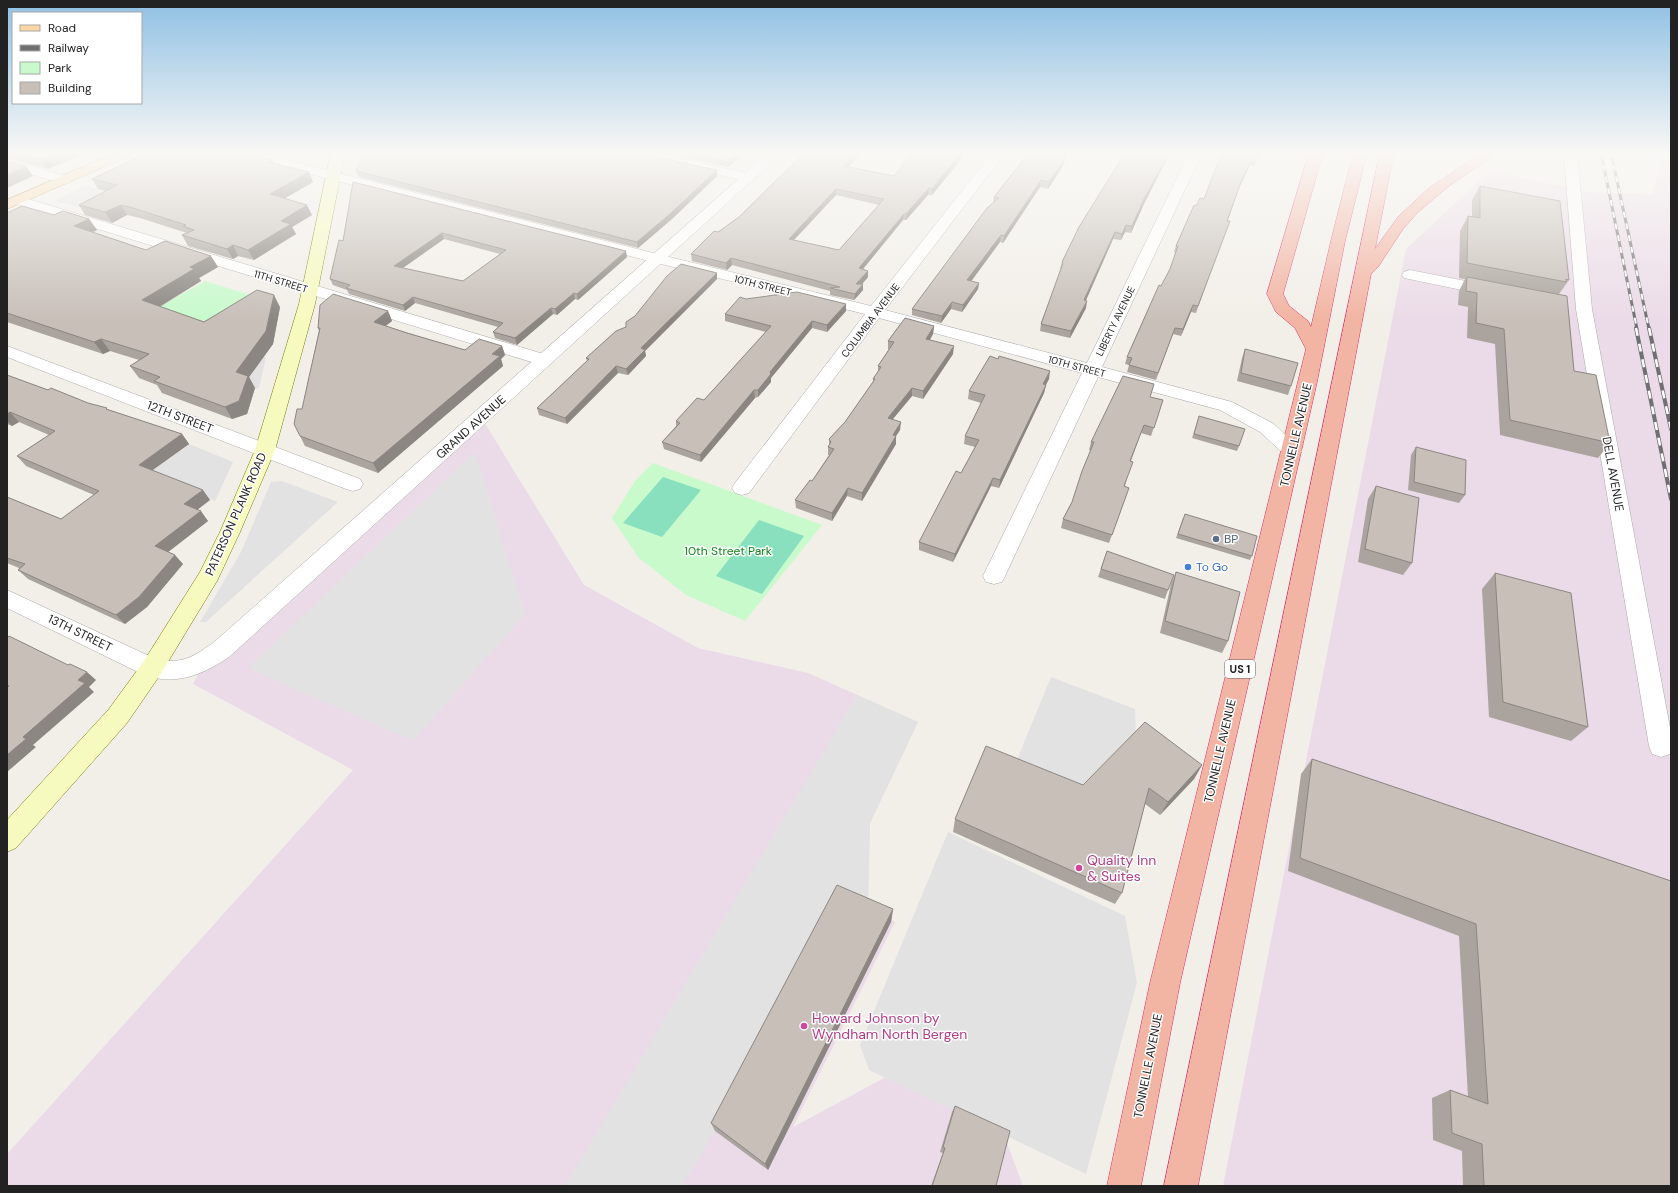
<svg xmlns="http://www.w3.org/2000/svg" width="1678" height="1193" font-family="'DM Sans',sans-serif">
<style>
.industrial{fill:#ebdbe8}
.park{fill:#c8facc}
.pitch{fill:#88e0be}
.parking{fill:#e2e2e2}
.lines{fill:none;stroke-linecap:round;stroke-linejoin:round}
.minor-casing{stroke:#a9a9a9;stroke-width:1}
.tertiary-casing{stroke:#a9a9a9;stroke-width:1}
.secondary-casing{stroke:#707d05;stroke-width:1}
.primary-casing{stroke:#a06b00;stroke-width:1}
.trunk-casing{stroke:#dc2a67;stroke-width:1}
.minor{fill:#fff;fill-rule:evenodd}
.tertiary{fill:#fff;fill-rule:evenodd}
.secondary{fill:#f7fabf;fill-rule:evenodd}
.primary{fill:#fcd6a4;fill-rule:evenodd}
.trunk{fill:#f2b4a3;fill-rule:evenodd}
.rail-far1-casing{stroke:#707070;stroke-width:3}
.rail-casing{stroke:#707070;stroke-width:4}
.rail-far1{stroke:#fff;stroke-width:2;stroke-dasharray:6;stroke-linecap:butt}
.rail{stroke:#fff;stroke-width:2.5;stroke-dasharray:8;stroke-linecap:butt}
.wall{fill:#aba49e;fill-rule:evenodd}
.shaded-wall{fill:#8b8681}
.building{fill:#c7bfb8;stroke:#8b8681;fill-rule:evenodd}
.service-dot{fill:#5c6f8a;stroke:#fff;stroke-width:1.5}
.shop-dot{fill:#3f7fe0;stroke:#fff;stroke-width:1.5}
.hotel-dot{fill:#d1479c;stroke:#fff;stroke-width:1.5}
.labels{text-anchor:middle;stroke-width:3;stroke-linejoin:round;paint-order:stroke}
.far-street-label{font-size:10px;fill:#222;stroke:#fff}
.shield{fill:#fff;stroke:#646464;stroke-width:1}
.shield-label{font-size:11px;font-weight:bold;fill:#222}
.street-label{font-size:12px;fill:#222;stroke:#fff}
.service-label{font-size:12px;fill:#4e5e75;stroke:#fff;text-anchor:start}
.park-label{font-size:12px;fill:#0c8416;stroke:#fff}
.shop-label{font-size:12px;fill:#366cbe;stroke:#fff;text-anchor:start}
.near-hotel-label{font-size:14px;fill:#b23c85;stroke:#fff;text-anchor:start}
</style>
<rect width="100%" height="100%" fill="#f2efe9"/>
<!-- industrial -->
<g class="industrial">
<path d="M1661 153H1671V1186H1223L1406 249 1490 171 1588 192 1653 195Z"/>
<path d="M481 417 584 585 698 648 808 673 918 722 870 823 868 906 895 922 793 1127 886 1077 1004 1135 1023 1186H7V1154L353 770 193 684 214 645Z"/>
</g>
<!-- park -->
<g class="park">
<path d="M205 281 263 299 214 331 156 309Z"/>
<path d="M653 463 822 525 745 621 686 595 639 558 612 518 635 481Z"/>
</g>
<!-- pitch -->
<g class="pitch">
<path d="M663 477 701 490 662 537 623 523Z"/>
<path d="M759 520 804 536 762 594 716 576Z"/>
</g>
<!-- parking -->
<g class="parking">
<path d="M85 185 120 196 93 211 55 201Z"/>
<path d="M234 348 266 357 259 388 255 389 221 366Z"/>
<path d="M189 444 233 462 215 501 186 488H129Z"/>
<path d="M475 452 525 614 413 741 248 668Z"/>
<path d="M282 481 338 502 206 622H200L241 552 271 482Z"/>
<path d="M1051 677 1135 709 1136 734 1081 786 1016 762Z"/>
<path d="M857 695 918 722 870 823 868 902 837 897 715 1131 682 1186H565Z"/>
<path d="M948 832 1125 916 1137 983 1086 1174 869 1070 860 1045Z"/>
</g>
<g class="lines">
<defs>
<g id="minor">
<path d="M238 153H259L661 255 871 306 992 153H1005L885 310 1087 363 1189 153H1202L1102 367 1232 402 1274 424 1302 451 1299 455 1292 457 1285 455 1260 432 1220 410 1098 377 1005 576 1002 582 994 584 986 582 983 576 1082 373 879 318 749 493 742 495 735 493 732 488 735 483 865 314 653 262 240 156Z"/>
<path d="M631 153H655L747 173 752 174 754 177 752 180 747 181 638 157 633 156Z"/>
<path d="M1564 153H1577L1592 309 1671 733V751L1670 754 1661 757 1652 754 1649 746 1576 309Z"/>
<path d="M7 159 69 177 71 180 69 183 64 184 7 167Z"/>
<path d="M18 196 550 356 553 360 550 364 544 365 538 364 13 203 11 200 13 197Z"/>
<path d="M1410 270 1491 286 1497 288 1499 291 1497 294 1491 296 1404 278 1402 275 1404 272Z"/>
<path d="M7 346 360 479 363 484 360 489 353 491 346 489 7 357Z"/>
<path d="M7 590 160 661 164 668 160 675 152 678 144 675 7 608Z"/>
</g>
<path id="tertiary" d="M768 153H782L229 657C202 675 176 686 144 675L140 668 144 661C154 658 162 661 172 661 188 661 200 652 213 643Z"/>
<path id="secondary" d="M331 153H345L315 304 275 450 240 532 217 581 160 675 127 723 16 848 7 852V820L109 709 144 661 200 572 220 532 255 450 299 304Z"/>
<path id="primary" d="M114 153H131L129 156 7 209V200Z"/>
<g id="trunk">
<path d="M1309 153H1323L1283 294 1289 306 1308 321 1311 327 1331 241 1353 153H1367L1345 241 1317 382 1180 983 1141 1186H1107L1150 983 1306 349 1295 328 1276 312 1267 294Z"/>
<path d="M1380 153H1394L1375 249 1398 217 1428 189 1481 153H1497L1449 186 1417 213 1403 229 1378 267 1371 274 1198 1186H1164Z"/>
</g>
</defs>
<!-- minor casing -->
<use href="#minor" class="minor-casing"/>
<!-- tertiary casing -->
<use href="#tertiary" class="tertiary-casing"/>
<!-- secondary casing -->
<use href="#secondary" class="secondary-casing"/>
<!-- primary casing -->
<use href="#primary" class="primary-casing"/>
<!-- trunk casing -->
<use href="#trunk" class="trunk-casing"/>
<!-- minor -->
<use href="#minor" class="minor"/>
<!-- tertiary -->
<use href="#tertiary" class="tertiary"/>
<!-- secondary -->
<use href="#secondary" class="secondary"/>
<!-- primary -->
<use href="#primary" class="primary"/>
<!-- trunk -->
<use href="#trunk" class="trunk"/>
<defs>
<g id="rail-far1">
<path d="M1601 153 1637 329"/>
<path d="M1611 153 1649 329"/>
</g>
<g id="rail">
<path d="M1636 328 1671 499"/>
<path d="M1649 328 1671 429"/>
</g>
</defs>
<!-- rail-far1 casing -->
<use href="#rail-far1" class="rail-far1-casing"/>
<!-- rail casing -->
<use href="#rail" class="rail-casing"/>
<!-- rail-far1 -->
<use href="#rail-far1" class="rail-far1"/>
<!-- rail -->
<use href="#rail" class="rail"/>
</g>
<!-- wall -->
<g class="wall">
<path d="M7 153H86L48 169 7 158Z"/>
<path d="M144 153H245L272 160 273 163 313 182 285 198 312 215 292 227 296 234 254 260 238 256 233 259 188 246 182 235 187 233 140 218 127 215 112 223 85 215 79 205 106 191 98 189 92 179 144 154Z"/>
<path d="M357 153 717 176 672 219 638 248 359 177 356 171 364 153 359 156Z"/>
<path d="M661 153H745L728 167Z"/>
<path d="M861 153 849 167 894 176 966 153 932 195H928L906 220H903L863 269 868 271V277L862 284H863V290L854 300 830 295V291L732 265 727 270 692 261 691 254 718 232ZM836 195 879 205 839 250 794 240Z"/>
<path d="M1028 153H1068L1065 158 1064 164 1048 189 1040 187 1003 243 1000 242 971 281 979 283 978 289 962 312 951 309 941 323 912 315V309L993 203 994 197Z"/>
<path d="M1223 154 1257 159 1255 166 1250 165 1239 188 1196 313 1191 312 1181 336 1173 334 1156 380 1127 372 1129 365 1125 364 1127 357 1170 269 1176 253 1174 252 1176 246 1196 206 1204 199Z"/>
<path d="M353 182 627 257 578 300 575 299 557 315 553 314 517 345 495 338 493 332 498 327 415 303 405 311 349 294 347 290 333 285 330 279 343 241ZM444 239 500 254 463 281 403 268Z"/>
<path d="M1480 186 1569 280 1559 294 1574 371 1610 443 1598 458 1500 435 1495 344 1467 338 1468 307 1458 305 1459 291 1465 279 1459 278 1460 231 1468 216 1472 217V200Z"/>
<path d="M1143 206 1131 233 1125 232 1121 240 1113 239 1086 300V308L1070 338 1040 331 1041 324 1061 269H1060L1062 262Z"/>
<path d="M7 213 54 215 89 219 97 230 93 232 146 250 218 267 199 278 201 281 160 307 204 322 280 307 273 344 249 377 255 388 247 414 232 419 162 393 157 385 139 378 130 366 139 360 110 351 103 354 7 322Z"/>
<path d="M717 279 645 351 646 356 628 375 618 373 567 424 539 415 537 408 587 361 586 358 626 327Z"/>
<path d="M746 299 846 304V311L827 332 812 328 771 378V382L758 397 755 398 701 462 664 449 662 442 676 426V421L704 400 766 332 725 321V314Z"/>
<path d="M388 311 392 321 385 326 465 350 502 346 505 355 501 359 503 366 378 473 305 446 300 436 309 377 319 331 318 328Z"/>
<path d="M934 326 933 334 930 340 953 354 923 399 912 396 893 419 900 430 896 436V444L862 501 847 496 832 521 796 508 795 500 812 481 829 455H828V447L829 445V439L845 422 873 382V379L878 372V366L889 349H888V341Z"/>
<path d="M1245 349 1291 386 1288 395 1237 381 1242 358Z"/>
<path d="M7 375 48 390 182 434 189 444 152 470 210 500 197 509 208 521 168 552 183 564 147 607 125 624 28 579 18 570 19 568 7 563V497L61 519 94 495 26 466 17 456 49 435 19 422 12 426 7 424Z"/>
<path d="M1049 379 1045 385H1046L1044 393 999 488 991 486 953 562 919 550V542L961 473 975 447 964 444 965 436 981 403 968 399 969 391Z"/>
<path d="M1150 397 1163 400 1151 436 1141 433 1131 461 1125 486 1126 496 1109 543 1061 528 1063 519 1072 502 1091 451 1089 450 1091 442Z"/>
<path d="M1199 416 1239 446 1237 451 1192 438Z"/>
<path d="M1416 447 1465 495 1459 503 1408 490 1411 455Z"/>
<path d="M1376 486 1412 563 1403 575 1358 562 1368 499Z"/>
<path d="M1183 518 1252 556 1250 560 1176 538Z"/>
<path d="M1107 551 1168 590 1165 599 1098 577Z"/>
<path d="M1176 572 1228 641 1222 653 1160 633 1171 584Z"/>
<path d="M1495 573 1588 727 1571 741 1489 717 1482 589Z"/>
<path d="M1312 759 1671 881V1186H1463L1462 1151 1433 1140 1432 1098 1450 1090 1468 1097 1459 936 1288 871 1301 774Z"/>
<path d="M1202 765 1194 779 1160 815 1145 804 1122 893 1115 904 953 832 955 819 1083 785Z"/>
<path d="M893 909 891 922 768 1170 715 1131 711 1123Z"/>
<path d="M955 1106 996 1186H931L943 1153 940 1152 952 1112Z"/>
</g>
<!-- shaded-wall -->
<g class="shaded-wall">
<path d="M57 153H86L48 169 42 160Z"/>
<path d="M357 153H365L359 156Z"/>
<path d="M738 153H745L728 167 727 162Z"/>
<path d="M856 153H861L844 172V166Z"/>
<path d="M961 153H966L932 195V189Z"/>
<path d="M1065 153H1068L1065 158 1064 164 1048 189 1049 182Z"/>
<path d="M1169 153H1170L1143 206 1131 233 1132 226 1144 199Z"/>
<path d="M1252 159 1250 165 1239 188 1241 182Z"/>
<path d="M272 160 276 169 268 162Z"/>
<path d="M26 166 33 176 7 188V175Z"/>
<path d="M717 170V176L672 219 638 248 637 242Z"/>
<path d="M309 172 313 182 275 204 270 194Z"/>
<path d="M1041 180 1040 187 1003 243 1004 236Z"/>
<path d="M929 188 928 195 906 220V214Z"/>
<path d="M836 189V195L789 245V239Z"/>
<path d="M121 205 127 215 112 223 105 212Z"/>
<path d="M307 205 312 215 292 227 296 234 254 260 248 250 281 221Z"/>
<path d="M904 214 903 220 858 275 859 268Z"/>
<path d="M89 219 97 230 82 238 74 226Z"/>
<path d="M1126 225 1125 232 1121 240 1122 234Z"/>
<path d="M1115 232 1113 239 1083 307 1084 300Z"/>
<path d="M442 233 444 239 397 272 394 266Z"/>
<path d="M1001 235 1000 242 967 287V280Z"/>
<path d="M233 245 238 256 233 259 227 249Z"/>
<path d="M626 251 627 257 578 300 577 294Z"/>
<path d="M211 256 218 267 199 278 201 281 150 312 142 300 190 267Z"/>
<path d="M731 258 732 265 727 270 726 263Z"/>
<path d="M868 271V277L856 291V284Z"/>
<path d="M717 273V279L645 351 646 356 628 375 626 369 641 348Z"/>
<path d="M979 283 978 289 962 312 963 305Z"/>
<path d="M863 284V290L854 300 855 294Z"/>
<path d="M574 293 575 299 557 315 555 309Z"/>
<path d="M274 295 280 307 273 344 249 377 255 388 247 414 232 419 225 407 236 372Z"/>
<path d="M413 297 415 303 405 311 403 305Z"/>
<path d="M1087 301 1086 308 1070 338 1071 331Z"/>
<path d="M952 302 951 309 941 323 942 316Z"/>
<path d="M846 304V311L827 332V325Z"/>
<path d="M1193 305 1191 312 1181 336 1183 329Z"/>
<path d="M551 308 553 314 517 345 515 338Z"/>
<path d="M388 311 392 321 378 332 374 322Z"/>
<path d="M812 321V328L771 378V382L758 397V390L770 372Z"/>
<path d="M934 326 933 334 925 347 926 339Z"/>
<path d="M101 339 110 351 103 354 94 342Z"/>
<path d="M502 346 505 355 501 359 503 366 378 473 373 463Z"/>
<path d="M954 346 953 354 923 399V391Z"/>
<path d="M616 366 618 373 567 424 565 418Z"/>
<path d="M1050 371 1049 379 1042 393 1043 384Z"/>
<path d="M1046 385 1044 393 999 488 1000 480Z"/>
<path d="M912 388V396L887 426 888 418Z"/>
<path d="M754 390 755 398 701 462 700 455Z"/>
<path d="M10 412 19 422 12 426 7 421V414Z"/>
<path d="M901 422 900 430 896 436V444L862 501V493L893 435Z"/>
<path d="M182 434 189 444 146 475 139 465Z"/>
<path d="M993 478 991 486 953 562 955 554Z"/>
<path d="M848 488 847 496 832 521V513Z"/>
<path d="M203 490 210 500 192 514 184 504Z"/>
<path d="M201 511 208 521 163 556 155 546Z"/>
<path d="M175 555 183 564 147 607 125 624 116 615Z"/>
<path d="M87 672 96 680 89 687 94 692 33 745 36 747 7 772V755L23 737 78 680Z"/>
<path d="M1202 765 1194 779 1160 815 1168 802Z"/>
<path d="M893 909 891 922 768 1170 765 1164Z"/>
</g>
<!-- building -->
<g class="building">
<path d="M17 153H57L42 160Z"/>
<path d="M147 153H245L272 160 268 162 309 172 270 194 307 205 281 221 291 224 248 250 233 245 227 249 182 235 194 230 183 226 186 225 133 208 121 205 105 212 79 205 117 185 92 179Z"/>
<path d="M364 153H636L717 170 671 213 637 242 356 171Z"/>
<path d="M686 153H738L727 162Z"/>
<path d="M804 153H856L844 166 894 176 913 153H961L932 189 929 188 906 214H904L859 268 868 271 856 284H863L855 294 830 288 840 287 731 258 726 263 691 254 714 231 718 232 739 217ZM836 189 884 199 839 250 789 239Z"/>
<path d="M1029 153H1065L1062 157 1065 158 1049 182 1041 180 1004 236 1001 235 967 280 979 283 963 305 952 302 942 316 912 309 987 208 999 198 994 197Z"/>
<path d="M1125 153H1169L1144 199 1132 226 1126 225 1122 234 1115 232 1084 300 1087 301 1071 331 1041 324 1063 263 1062 262 1079 227Z"/>
<path d="M1224 153H1259L1257 159H1252L1241 182 1227 221H1230L1198 306 1193 305 1183 329 1175 328 1158 373 1129 365 1132 358 1127 357 1159 285 1161 286 1170 269 1178 246H1176L1194 205 1196 206 1200 198 1204 199 1221 154H1223Z"/>
<path d="M7 161 26 166 7 175Z"/>
<path d="M353 182 626 251 577 294 574 293 555 309 551 308 515 338 493 332 503 323 413 297 403 305 346 288 350 285 330 279 339 240 343 241ZM442 233 506 250 463 281 394 266Z"/>
<path d="M1480 186 1560 201 1569 280 1566 279V282L1467 263 1468 216 1480 218Z"/>
<path d="M22 206 54 215 63 211 89 219 74 226 146 250 165 241 211 256 190 267 194 269 142 300 204 322 257 290 274 295 266 331 236 372 248 376 239 401 225 407 154 381 160 377 130 366 149 354 101 339 94 342 7 313V213Z"/>
<path d="M681 264 717 273 641 348 645 350 626 369 616 366 565 418 537 408 589 359 586 358 616 331 626 327V322L635 316 667 276Z"/>
<path d="M1467 277 1567 296 1574 371 1596 375 1610 443 1510 420 1504 329 1476 323 1477 293 1466 291Z"/>
<path d="M797 292 846 304 827 325 812 321 770 372 771 374 758 390H754L700 455 662 442 680 423 676 421 697 398 704 400 771 326 725 314 740 297 746 299Z"/>
<path d="M333 294 388 311 374 322 407 333 465 350 479 339 502 346 492 354 500 356 373 463 300 436 294 424 297 409H302L309 377 320 328H318L320 305Z"/>
<path d="M905 318 934 326 926 339 954 346 923 391 912 388 888 418 901 422 893 435 896 436 862 493 848 488 832 513 795 500 810 480 812 481 834 449 828 447 831 442 829 439 845 422 875 379H873L881 367 878 366 894 342 888 341Z"/>
<path d="M1245 349 1298 363 1291 386 1241 373Z"/>
<path d="M990 356 998 359 999 356 1050 371 1043 384 1046 385 1000 480 993 478 955 554 919 542 956 471 961 473 979 440 965 436 985 395 969 391Z"/>
<path d="M7 375 48 390 51 388 88 403 107 408 106 409 182 434 139 465 203 490 184 504 201 511 155 546 175 555 139 597 116 615 18 570 25 564 7 558V497L61 519 99 491 17 456 55 431 10 412 7 414Z"/>
<path d="M1123 376 1154 384 1150 397 1163 400 1154 428 1144 425 1130 461 1133 462 1124 486 1129 488 1112 535 1063 519 1072 502 1082 471 1094 442H1091Z"/>
<path d="M1199 416 1245 429 1239 446 1194 434Z"/>
<path d="M1416 447 1466 460 1465 495 1414 482Z"/>
<path d="M1376 486 1419 498 1412 563 1365 549Z"/>
<path d="M1185 514 1257 536 1252 556 1178 534Z"/>
<path d="M1107 551 1174 575 1168 590 1101 569Z"/>
<path d="M1176 572 1240 592 1228 641 1165 621Z"/>
<path d="M1495 573 1571 593 1588 727 1503 702Z"/>
<path d="M9 636 68 665 70 664 87 672 78 680 85 683 23 737 26 739 7 755V688L9 686 7 685V638Z"/>
<path d="M1145 722 1202 765 1168 802 1149 788 1122 893 955 819 986 746 1083 785Z"/>
<path d="M1312 759 1671 881V1186H1484L1482 1144 1452 1133 1450 1090 1488 1104 1476 924 1300 858Z"/>
<path d="M837 885 893 909 765 1164 711 1123Z"/>
<path d="M955 1106 1010 1131 996 1186H932L945 1148 943 1147Z"/>
</g>
<!-- sky -->
<linearGradient id="sky" x2="0" y2="1"><stop stop-color="#8fc0e4"/><stop offset="0.48" stop-color="#f9f8f5"/><stop offset="1" stop-color="#f9f8f5" stop-opacity="0"/></linearGradient>
<rect width="1678" height="320" fill="url(#sky)"/>
<!-- markers -->
<circle class="service-dot" cx="1216" cy="539" r="4"/>
<circle class="shop-dot" cx="1188" cy="567" r="4"/>
<g class="hotel-dot">
<circle cx="1079" cy="868" r="4"/>
<circle cx="804" cy="1026" r="4"/>
</g>
<g class="labels">
<!-- far-street labels -->
<g class="far-street-label">
<text transform="translate(281 281) rotate(17)" y="4">11TH STREET</text>
<text transform="translate(763 285) rotate(14)" y="4">10TH STREET</text>
<text transform="translate(870 320) rotate(-53)" y="4">COLUMBIA AVENUE</text>
<text transform="translate(1115 321) rotate(-64)" y="4">LIBERTY AVENUE</text>
<text transform="translate(1077 366) rotate(15)" y="4">10TH STREET</text>
</g>
<!-- shield labels -->
<rect class="shield" x="1225" y="660" width="30" height="18" rx="3"/>
<g class="shield-label">
<text x="1240" y="673">US 1</text>
</g>
<!-- street labels -->
<g class="street-label">
<text transform="translate(180 417) rotate(21)" y="4">12TH STREET</text>
<text transform="translate(471 427) rotate(-42)" y="4">GRAND AVENUE</text>
<text transform="translate(1296 435) rotate(-77)" y="4">TONNELLE AVENUE</text>
<text transform="translate(1613 474) rotate(80)" y="4">DELL AVENUE</text>
<text transform="translate(236 514) rotate(-66)" y="4">PATERSON PLANK ROAD</text>
<text transform="translate(80 633) rotate(26)" y="4">13TH STREET</text>
<text transform="translate(1220 751) rotate(-77)" y="4">TONNELLE AVENUE</text>
<text transform="translate(1148 1066) rotate(-79)" y="4">TONNELLE AVENUE</text>
</g>
<!-- service labels -->
<g class="service-label">
<text x="1224" y="543">BP</text>
</g>
<!-- park labels -->
<g class="park-label">
<text x="728" y="555">10th Street Park</text>
</g>
<!-- shop labels -->
<g class="shop-label">
<text x="1196" y="571">To Go</text>
</g>
<!-- near-hotel labels -->
<g class="near-hotel-label">
<text x="1087" y="865">Quality Inn<tspan x="1087" dy="16">&amp; Suites</tspan></text>
<text x="812" y="1023">Howard Johnson by<tspan x="812" dy="16">Wyndham North Bergen</tspan></text>
</g>
</g>
<!-- border -->
<rect width="1678" height="1193" fill="none" stroke="#222222" stroke-width="16"/>
<!-- legend -->
<rect x="12" y="12" width="130" height="92" fill="#ffffff" stroke="#a7a7a7"/>
<rect x="20" y="25" width="20" height="6" fill="#fcd6a4" stroke="#a7a7a7"/>
<text x="48" y="32" font-size="12" fill="#222222">Road</text>
<rect x="20" y="45" width="20" height="6" fill="#707070" stroke="#a7a7a7"/>
<text x="48" y="52" font-size="12" fill="#222222">Railway</text>
<rect x="20" y="62" width="20" height="12" fill="#c8facc" stroke="#a7a7a7"/>
<text x="48" y="72" font-size="12" fill="#222222">Park</text>
<rect x="20" y="82" width="20" height="12" fill="#c7bfb8" stroke="#a7a7a7"/>
<text x="48" y="92" font-size="12" fill="#222222">Building</text>
</svg>
